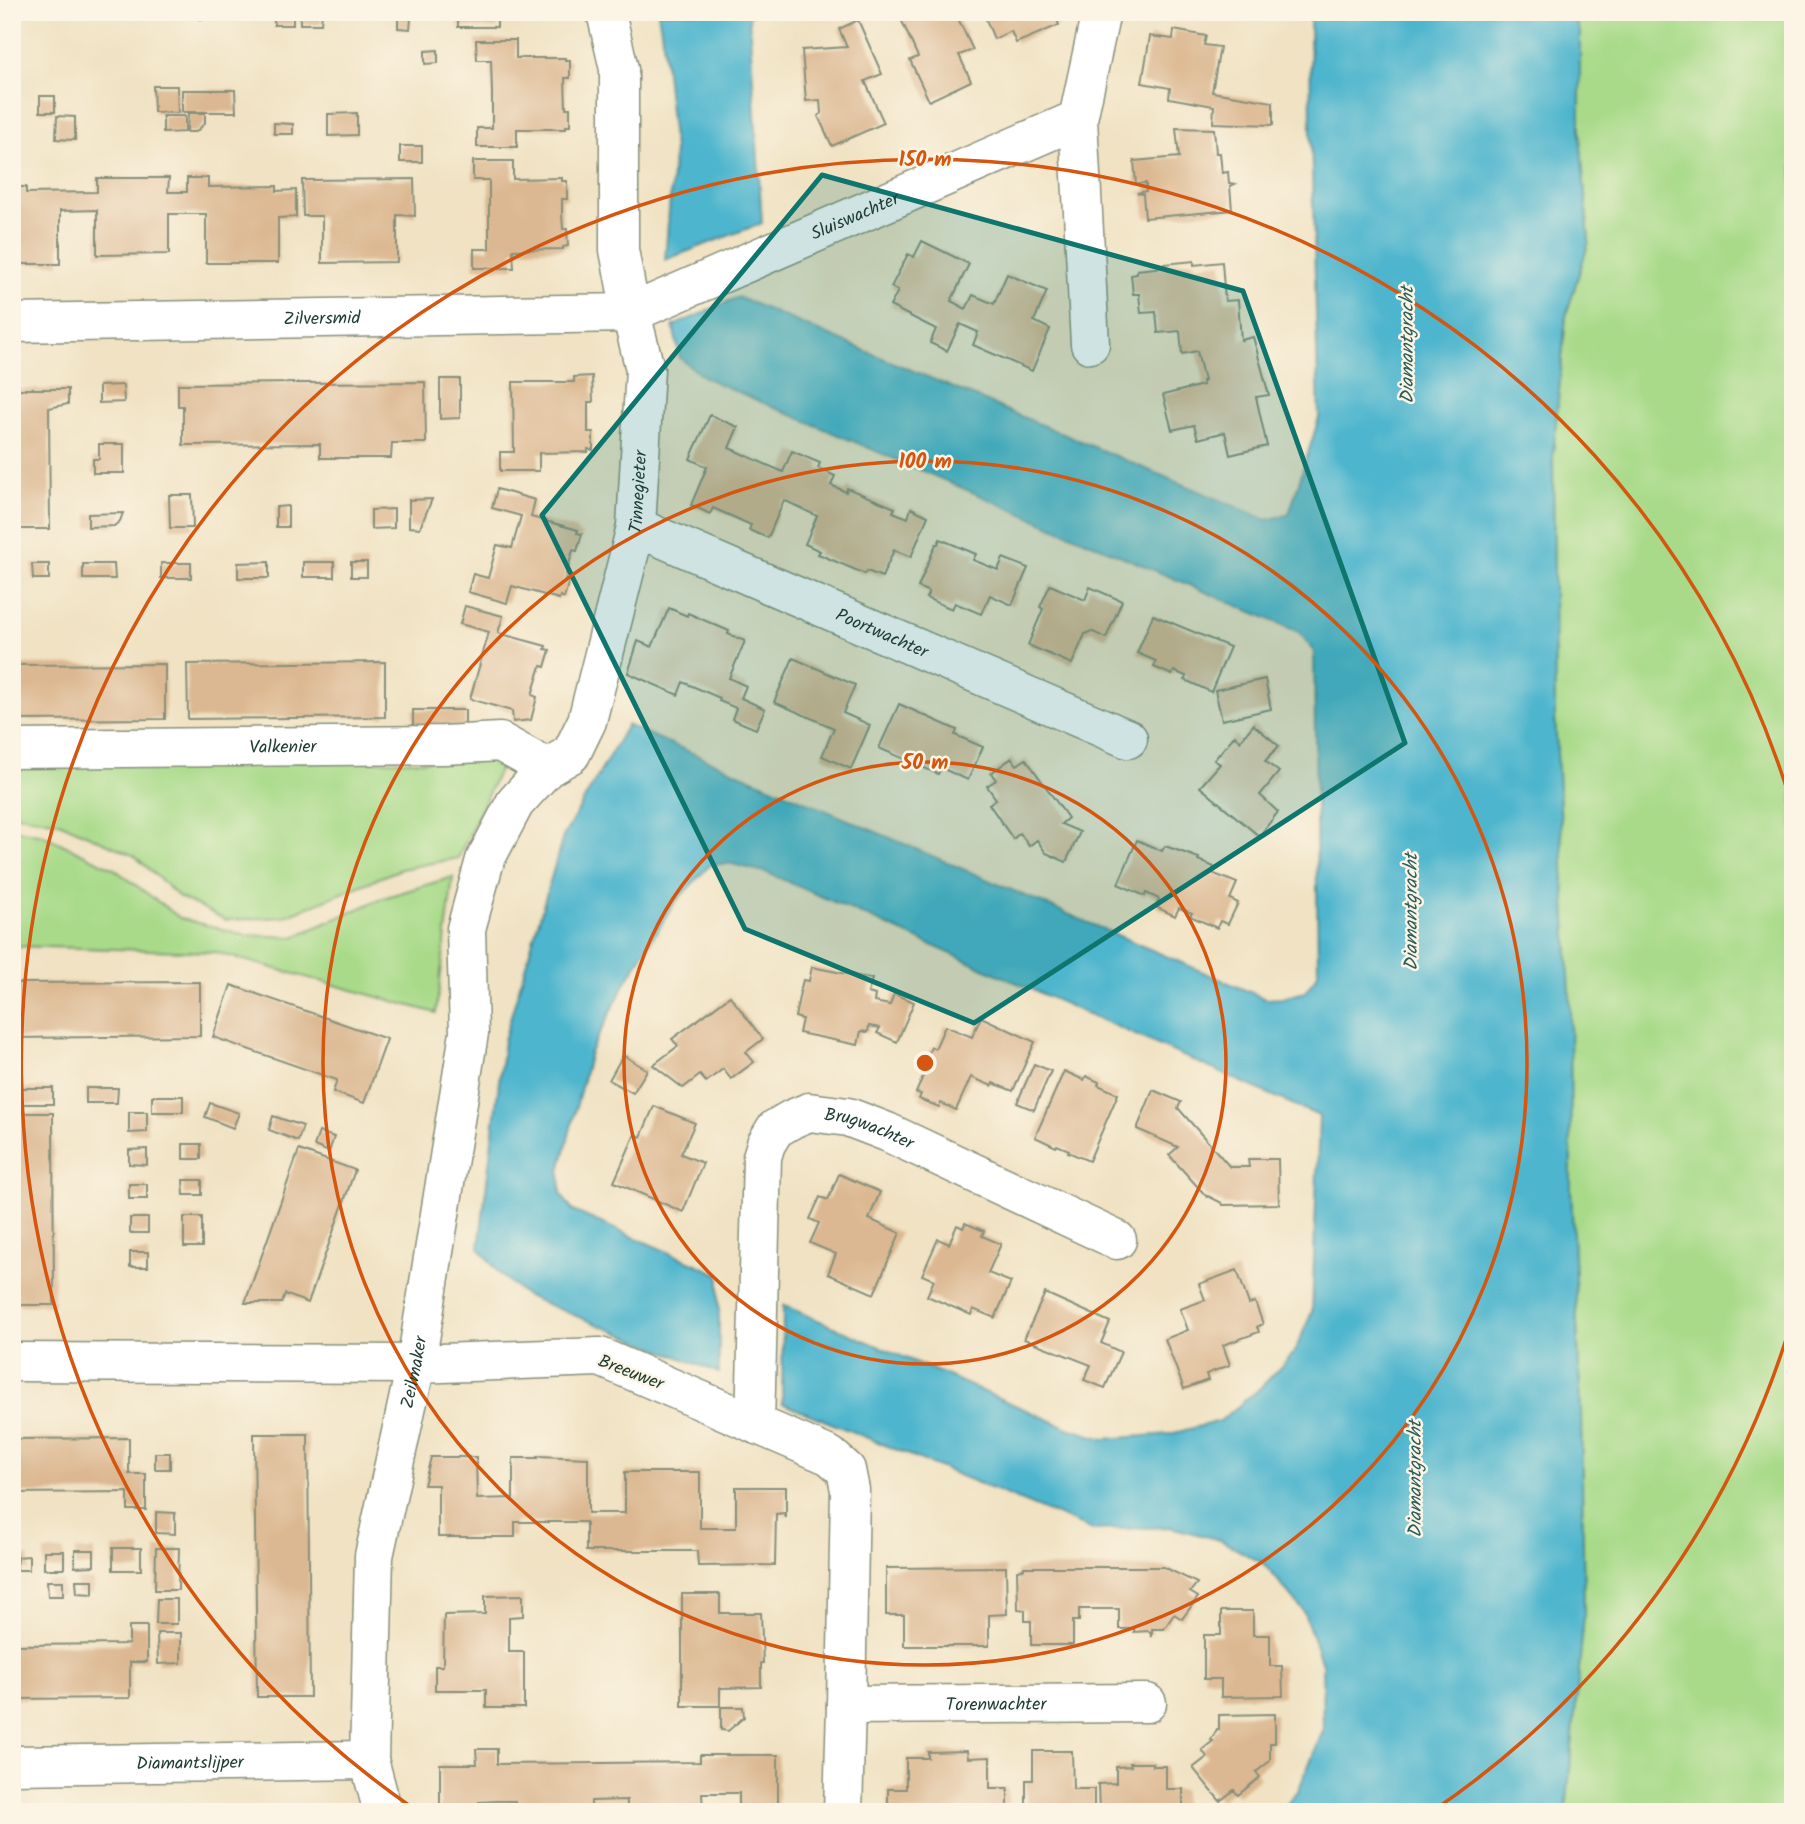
<svg xmlns="http://www.w3.org/2000/svg" width="1805" height="1824" font-family="Kalam,sans-serif">
<style>
.green{fill:#a8da89;stroke:#648c5e;stroke-width:2}
.water{fill:#4eb5cd;stroke:#367980;stroke-width:2}
.building{fill:#dbb891}
.lines{fill:none;stroke-linecap:round;stroke-linejoin:round}
.minor-casing{stroke:#88907c;stroke-width:41}
.minor{stroke:#fff;stroke-width:38}
.marked{fill:#0f766e;fill-opacity:0.2;stroke:#0f766e;stroke-width:5;stroke-linejoin:round}
.ring{fill:none;stroke:#d45610;stroke-width:3.5}
.labels{text-anchor:middle;stroke-width:5;stroke-linejoin:round;paint-order:stroke}
.street-label{font-size:18px;fill:#1f3d34;stroke:#fcf5e5}
.water-label{font-size:19px;font-style:italic;fill:#2b5b5a;stroke:#fcf5e5}
.centre{fill:#d45610;stroke:#fcf5e5;stroke-width:3.5}
.ring-label{font-size:21px;text-anchor:middle;font-weight:bold;fill:#d45610;stroke:#fcf5e5;stroke-width:5;stroke-linejoin:round;paint-order:stroke}
</style>
<rect width="100%" height="100%" fill="#fcf5e5"/>
<filter id="ink" filterUnits="userSpaceOnUse"><feTurbulence type="fractalNoise" baseFrequency=".0143" numOctaves="2"/><feDisplacementMap in="SourceGraphic" scale="14" xChannelSelector="R" yChannelSelector="G"/><feConvolveMatrix kernelMatrix="1 2 1 2 8 2 1 2 1" color-interpolation-filters="sRGB"/></filter>
<filter id="wash" filterUnits="userSpaceOnUse"><feTurbulence type="fractalNoise" baseFrequency=".00686" numOctaves="4" result="noise"/><feDisplacementMap in="SourceGraphic" scale="28" xChannelSelector="R" yChannelSelector="G"/><feGaussianBlur stdDeviation="1.57" result="paint"/><feColorMatrix in="noise" values="0 0 0 0 0 0 0 0 0 0 0 0 0 0 0 0 0 1.4 0 .05"/><feComposite in="paint" operator="in"/></filter>
<g filter="url(#wash)">
<rect width="100%" height="100%" fill="#f0e2c3"/>
<!-- green -->
<g class="green">
<path d="M1573 12H1793V1812H1566L1584 1615 1581 1411 1571 1190 1570 994 1555 716 1553 454 1566 316 1589 241 1580 135V33Z"/>
<path d="M12 761H496L500 768 458 858 401 869 283 917 226 920 179 897 135 856 59 822 12 814Z"/>
<path d="M12 829 43 835 113 868 180 918 244 935 294 937 383 898 453 877 436 1013 215 952 12 946Z"/>
</g>
<!-- water -->
<g class="water">
<path d="M658 12H752L749 18 762 223 665 260 674 150 663 43Z"/>
<path d="M1310 12H1573L1580 33V135L1589 241 1566 316 1553 454 1555 716 1570 994 1571 1190 1581 1411 1584 1615 1566 1812H1280L1298 1791 1323 1731 1322 1664 1303 1610 1264 1564 1220 1540 1170 1527 1093 1530 782 1403 783 1305 1068 1428 1104 1439 1170 1434 1220 1421 1259 1389 1294 1353 1312 1312 1319 1116 768 873 732 864H711L675 902 627 980 590 1052 560 1171 561 1194 573 1211 719 1274V1373L526 1296 499 1273 479 1248 504 1040 563 837 627 725 1266 999 1282 998 1305 992 1318 974 1314 651 1299 632 705 378 680 358 673 326 738 297 1267 520 1289 514 1319 418 1311 137Z"/>
</g>
<g id="blocks">
<!-- building -->
<g class="building">
<path d="M200 12H238V18L200 19Z"/>
<rect x="274" y="12" width="19" height="13"/>
<path d="M300 12H322L321 24H300Z"/>
<rect x="458" y="12" width="39" height="15"/>
<path d="M921 12H955L973 50 959 55 971 81 929 101 910 60 918 57 901 19 906 17 907 19Z"/>
<path d="M983 12H1054L1059 25 1016 43 1011 31 994 39Z"/>
<path d="M1235 12H1269L1268 18 1235 15Z"/>
<path d="M398 18 411 19 410 29 398 28Z"/>
<path d="M858 20 882 74 865 81 884 123 832 146 818 116 821 114 820 100 806 101 802 50 847 47 839 29Z"/>
<path d="M1174 30 1206 36 1204 45 1220 47 1212 92 1273 102V125L1213 123 1214 106 1169 98 1170 88 1142 83 1150 36 1173 39Z"/>
<path d="M476 40H516V58H565V60H570V78H565L566 108H570V126H566V129H517V147H477V128H492V93L491 60H477Z"/>
<path d="M438 50V63L425 64V51Z"/>
<path d="M153 86H177L178 113 154 112Z"/>
<path d="M182 90H235L236 112H182Z"/>
<rect x="40" y="96" width="15" height="16"/>
<path d="M188 113H205V123L196 132H187Z"/>
<path d="M357 113V135L328 136V114Z"/>
<path d="M57 116 75 117V140L56 139Z"/>
<path d="M163 116H185V132L163 133Z"/>
<path d="M274 123 293 124V134H274Z"/>
<path d="M1176 128 1214 129 1216 153H1220L1222 173 1228 172 1229 183 1235 184 1230 186 1232 210 1145 218 1143 194 1137 193 1146 191V183L1136 184 1134 161 1179 157Z"/>
<rect x="400" y="146" width="22" height="16"/>
<path d="M473 161H513V179L562 178V181H567V199H562V214L563 229H567L568 246 563 247V249L513 250 514 268H474V249H489V180H473Z"/>
<path d="M97 178H169L168 192H187V178H208V187L277 186V191L296 190V217L278 218V263H206V214H169V254L97 255V210L60 211V264H12V187H26V193L97 192Z"/>
<path d="M414 179 415 216 397 215V262L322 263V216H303L302 180Z"/>
<path d="M922 241 969 264 951 301 966 309 973 295 994 304 1007 274 1047 291 1034 321 1050 329 1032 371 973 345 978 332 960 324 947 351 930 343 936 329 890 306 898 291 891 287 908 254 914 257Z"/>
<path d="M1194 261V265L1222 262 1225 301 1238 300 1241 340 1253 337 1269 395 1256 397 1267 446 1230 455 1225 432 1198 439 1194 425 1172 430 1163 395 1203 385 1202 381H1204L1197 351 1182 354 1180 331 1158 333 1156 312 1141 313 1139 294H1133L1131 275 1137 274V270L1165 267 1164 264Z"/>
<path d="M592 376 593 402H588V432H593V450L588 449V452L539 453V471H500V452H514L513 382H574V377Z"/>
<path d="M440 379H460V418L440 419Z"/>
<path d="M425 382 426 443H392L391 458H320V444L183 445V406H178V384Z"/>
<path d="M123 385 124 402 99 403V386Z"/>
<path d="M33 388V389H68V404L49 408 50 529H12V389H31Z"/>
<path d="M710 415 738 427 729 448 783 472 792 451 820 463 818 468 835 476 831 485 846 492 847 488 895 508 893 512 908 518 911 508 928 516 911 557 894 550 882 577 867 571 865 574 818 554 820 551 805 544 817 516 784 500 768 538 749 530 751 525 731 516 713 508 710 514 691 505 707 467 690 459Z"/>
<path d="M99 444H124V473H93V459H99Z"/>
<path d="M497 489 535 500 531 517 578 530 577 533 582 534 577 551 573 550 565 579 569 580 564 598 560 596 559 599 512 586 507 603 468 592 473 574 488 578 497 545 512 548 521 516 492 508Z"/>
<path d="M169 495H192L193 528H170Z"/>
<path d="M432 499 420 528 409 527V500Z"/>
<path d="M288 506V527H276V507Z"/>
<path d="M394 509V528L371 529V510Z"/>
<path d="M123 513 120 521 114 526 88 527V514Z"/>
<path d="M940 539 976 554 973 560 998 570 1003 558 1028 568 1012 605 990 595 981 614 955 603 952 609 926 598 929 592 918 587 936 544H938Z"/>
<path d="M269 562V578H238V563Z"/>
<rect x="303" y="562" width="31" height="15"/>
<rect x="351" y="562" width="16" height="15"/>
<rect x="161" y="563" width="30" height="15"/>
<path d="M32 564H49V579H33Z"/>
<path d="M83 564H114L115 579H83Z"/>
<path d="M1050 585 1085 600 1090 587 1122 601 1106 638 1091 631 1085 634 1072 664 1028 645 1043 609 1040 607Z"/>
<path d="M465 606 503 616 498 633 546 646 545 649 550 650 545 667 541 666 532 695 537 697 531 720 513 722 512 711 470 699 489 632 460 624Z"/>
<path d="M669 608 687 616 688 613 729 631 728 634 745 641 729 678 746 686 741 698 765 709 756 729 732 719 736 708 719 701 720 698 683 682 678 695 628 673 638 641 652 647Z"/>
<path d="M1153 615 1230 647 1211 692 1185 680 1186 676 1174 671 1172 675 1154 667 1156 661 1137 653Z"/>
<path d="M793 658 855 685 843 713 870 725 851 769 822 756 834 728 774 702Z"/>
<path d="M385 662V717L188 719 187 664Z"/>
<path d="M165 664V719L12 720V665Z"/>
<path d="M1265 679 1271 709 1222 720 1215 690Z"/>
<path d="M899 704 957 730 955 735 983 747 968 780 941 768 938 774 879 748Z"/>
<rect x="413" y="710" width="52" height="27"/>
<path d="M1254 724 1255 726 1279 746 1265 761 1279 772 1260 795 1278 812 1259 836 1200 787 1220 764 1214 760 1235 735 1240 741Z"/>
<path d="M1012 758 1017 765 1026 759 1068 818 1061 824 1080 832 1066 862 1046 853 1037 840 1029 846 1020 833 1013 839 989 804 996 799 987 786 996 780 991 773Z"/>
<path d="M1137 840 1162 851 1165 846 1199 858 1198 860 1214 867 1212 873 1237 883 1230 899 1238 903 1228 924 1220 921 1217 928 1190 916 1192 913 1179 908 1175 916 1156 907 1159 899 1146 893 1145 896 1118 884Z"/>
<path d="M812 967 872 979 868 993 875 995 874 1002 890 1005 894 994 914 1002 897 1042 877 1033 880 1028 869 1026 868 1032 861 1031 858 1045 799 1033 802 1019 795 1017 800 992 803 980 809 981Z"/>
<path d="M200 982V1036L12 1038V983Z"/>
<path d="M231 985 387 1039 364 1103 333 1092 337 1080 213 1037Z"/>
<path d="M730 996 763 1039 746 1052 754 1062 731 1079 723 1069 706 1082 700 1075 683 1088 653 1065 678 1046 672 1039Z"/>
<path d="M981 1017 1035 1042 1013 1091 993 1083 992 1086 971 1077 956 1110 941 1103 939 1107 919 1099 921 1094 916 1093 926 1069 922 1068 931 1047 935 1049 945 1026 972 1037Z"/>
<path d="M623 1055 647 1070 633 1093 609 1080Z"/>
<path d="M1034 1064 1051 1071 1034 1110 1017 1103Z"/>
<path d="M1064 1071 1084 1080 1086 1076 1099 1082 1098 1085 1118 1094 1089 1161 1068 1152 1069 1150 1057 1145 1056 1147 1035 1137Z"/>
<rect x="21" y="1088" width="32" height="16"/>
<path d="M86 1088H118L117 1103H86Z"/>
<path d="M1153 1090 1181 1102 1178 1108 1230 1167H1249L1248 1159H1278L1279 1204 1223 1205 1222 1203 1208 1196 1207 1197 1169 1155 1178 1147 1137 1129Z"/>
<rect x="152" y="1096" width="31" height="16"/>
<path d="M210 1103 239 1113 233 1128 205 1117Z"/>
<path d="M654 1106 695 1123 681 1154 703 1163 683 1212 614 1182 635 1134 641 1137Z"/>
<path d="M129 1112H147V1132L129 1133Z"/>
<path d="M12 1113H53L54 1305H12Z"/>
<path d="M273 1116 303 1126 298 1141 269 1130Z"/>
<path d="M319 1132 334 1137 329 1152 314 1146Z"/>
<rect x="183" y="1144" width="18" height="15"/>
<path d="M147 1149V1165L129 1164V1150Z"/>
<path d="M299 1150 355 1170 308 1303 285 1294 282 1303H245Z"/>
<path d="M839 1174 880 1192 869 1219 900 1233 874 1294 828 1274 836 1254 810 1243 819 1223 810 1219 820 1197 828 1200Z"/>
<path d="M183 1180H202V1195H184Z"/>
<rect x="129" y="1184" width="18" height="15"/>
<rect x="184" y="1217" width="18" height="30"/>
<rect x="130" y="1218" width="18" height="15"/>
<path d="M965 1223 984 1231 982 1236 1001 1244 988 1273 1011 1282 995 1318 973 1309 971 1315 927 1296 934 1280 922 1275 938 1239 949 1244 957 1225 963 1228Z"/>
<rect x="130" y="1252" width="18" height="15"/>
<path d="M1237 1270 1249 1304 1255 1302 1263 1324 1257 1327 1259 1332 1223 1345 1230 1365 1206 1374 1208 1380 1184 1389 1165 1339 1188 1330 1180 1309 1205 1300 1199 1284Z"/>
<path d="M1045 1293 1110 1322 1101 1343 1121 1352 1105 1388 1084 1380 1091 1365 1024 1339Z"/>
<path d="M254 1434H308L310 1697H257Z"/>
<path d="M129 1438V1474H146V1510H128V1492L12 1493V1439Z"/>
<rect x="155" y="1453" width="15" height="16"/>
<path d="M537 1456 588 1458V1513H625V1472H700V1528H736V1487H786V1518L784 1513 776 1514 775 1565 698 1566 697 1551H586V1522H515V1537H438V1485H424L431 1457H476L477 1499 513 1498V1458H538Z"/>
<path d="M156 1512 175 1513V1534L156 1533Z"/>
<rect x="113" y="1548" width="28" height="22"/>
<path d="M156 1548H179L178 1590H155Z"/>
<path d="M75 1550H94V1566L75 1567Z"/>
<rect x="44" y="1551" width="20" height="18"/>
<path d="M29 1556V1570H17V1557Z"/>
<path d="M1006 1567 1007 1614 989 1615V1646H904V1615H886V1568Z"/>
<path d="M1024 1567H1164L1197 1583 1190 1592 1198 1597 1182 1619 1174 1614 1164 1629H1152V1637L1149 1631 1134 1632V1629H1119V1609H1079V1621H1073V1645H1031V1621H1025V1610L1018 1609 1017 1570 1024 1569Z"/>
<path d="M76 1580H93V1594L77 1593Z"/>
<path d="M47 1581H63V1596H48Z"/>
<path d="M682 1594H720V1613H761L763 1663H761V1687L720 1688V1706H682Z"/>
<path d="M523 1595V1616L509 1617V1652H524V1708H486V1690H435V1666H443L444 1615 485 1614V1596Z"/>
<path d="M157 1599H177V1624H156Z"/>
<path d="M1221 1611H1253V1635H1270V1666H1282L1283 1696 1221 1697V1679H1204V1635H1221Z"/>
<path d="M129 1626H147V1662H130V1698L12 1699V1645L129 1644Z"/>
<path d="M157 1633H181V1663L158 1664Z"/>
<path d="M721 1707H743L744 1717 728 1731 721 1730Z"/>
<path d="M1275 1714V1743H1270V1761L1256 1772 1260 1777 1238 1795 1234 1790 1220 1801 1193 1768 1207 1757 1202 1750 1213 1741 1211 1740 1217 1729 1219 1730V1715Z"/>
<path d="M476 1749H497V1764L700 1762V1755H778V1806H789V1812H739V1793H702L703 1812H627V1800L591 1801V1812H515V1801H497L479 1802V1812H440V1764H477Z"/>
<path d="M967 1751 968 1758 990 1757V1788H1008V1812H888V1789H906V1758H928V1752Z"/>
<path d="M1033 1751H1072L1073 1789H1094V1812H1034V1808H1026V1780H1033Z"/>
<path d="M1130 1763H1153V1766H1166V1789H1183V1812H1099L1098 1784 1116 1783V1767L1131 1766Z"/>
</g>
</g>
</g>
<g filter="url(#ink)">
<use href="#blocks" fill-opacity="0" stroke="#88907c" stroke-width="2"/>
<g class="lines">
<defs>
<g id="minor">
<path d="M1078 119 1101 12"/>
<path id="s1" d="M12 323 631 313 1078 119 1090 344"/>
<path id="s2" d="M636 527 1128 739"/>
<path id="s3" d="M12 749 444 745 500 742 547 768"/>
<path d="M12 1362 416 1364 600 1357 830 1456 846 1470 850 1490 846 1705 843 1812"/>
<path id="s4" d="M755 1424 762 1157 766 1144 775 1129 792 1119 809 1112 848 1117 887 1132 1117 1240"/>
<path id="s5" d="M846 1705 1147 1703"/>
<path id="s6" d="M12 1765 369 1760"/>
<path id="s7" d="M383 1812 369 1760 374 1556 416 1364 469 1033 466 929 485 860 515 803 547 768 571 754 587 721 636 527 645 369 631 313 619 250V69L606 12"/>
</g>
</defs>
<!-- minor casing -->
<use href="#minor" class="minor-casing"/>
<!-- minor -->
<use href="#minor" class="minor"/>
</g>
</g>
<!-- marked area -->
<path class="marked" d="M822 175 1243 291 1405 743 974 1023 745 929 542 515Z"/>
<!-- distance rings -->
<g class="ring">
<circle cx="925" cy="1063" r="301"/>
<circle cx="925" cy="1063" r="602"/>
<path d="M1792 1320A904 904 0 0 1 1437 1808M413 1808A904 904 0 1 1 1792 806"/>
</g>
<g class="labels">
<!-- street labels -->
<g class="street-label">
<text dy="6" stroke="none"><textPath href="#s1" startOffset="863">Sluiswachter</textPath></text>
<text dy="6" stroke="none"><textPath href="#s1" startOffset="310">Zilversmid</textPath></text>
<text dy="6" stroke="none"><textPath href="#s7" startOffset="1377">Tinnegieter</textPath></text>
<text dy="6" stroke="none"><textPath href="#s2" startOffset="268">Poortwachter</textPath></text>
<text dy="6" stroke="none"><textPath href="#s3" startOffset="271">Valkenier</textPath></text>
<text dy="6" stroke="none"><textPath href="#s4" startOffset="399">Brugwachter</textPath></text>
<text dy="6" stroke="none"><textPath href="#s7" startOffset="446">Zeilmaker</textPath></text>
<text transform="translate(631 1372) rotate(21)" y="6">Breeuwer</text>
<text dy="6" stroke="none"><textPath href="#s5" startOffset="150">Torenwachter</textPath></text>
<text dy="6" stroke="none"><textPath href="#s6" startOffset="178">Diamantslijper</textPath></text>
</g>
<!-- water labels -->
<g class="water-label">
<text transform="translate(1406 345) rotate(-90)" y="7">Diamantgracht</text>
<text transform="translate(1410 912) rotate(-90)" y="7">Diamantgracht</text>
<text transform="translate(1414 1479) rotate(-90)" y="7">Diamantgracht</text>
</g>
</g>
<circle cx="925" cy="1063" r="10" class="centre"/>
<g class="ring-label">
<text x="925" y="166">150 m</text>
<text x="925" y="468">100 m</text>
<text x="925" y="769">50 m</text>
</g>
<!-- margin -->
<rect width="1805" height="1824" fill="none" stroke="#fcf5e5" stroke-width="42"/>
</svg>
